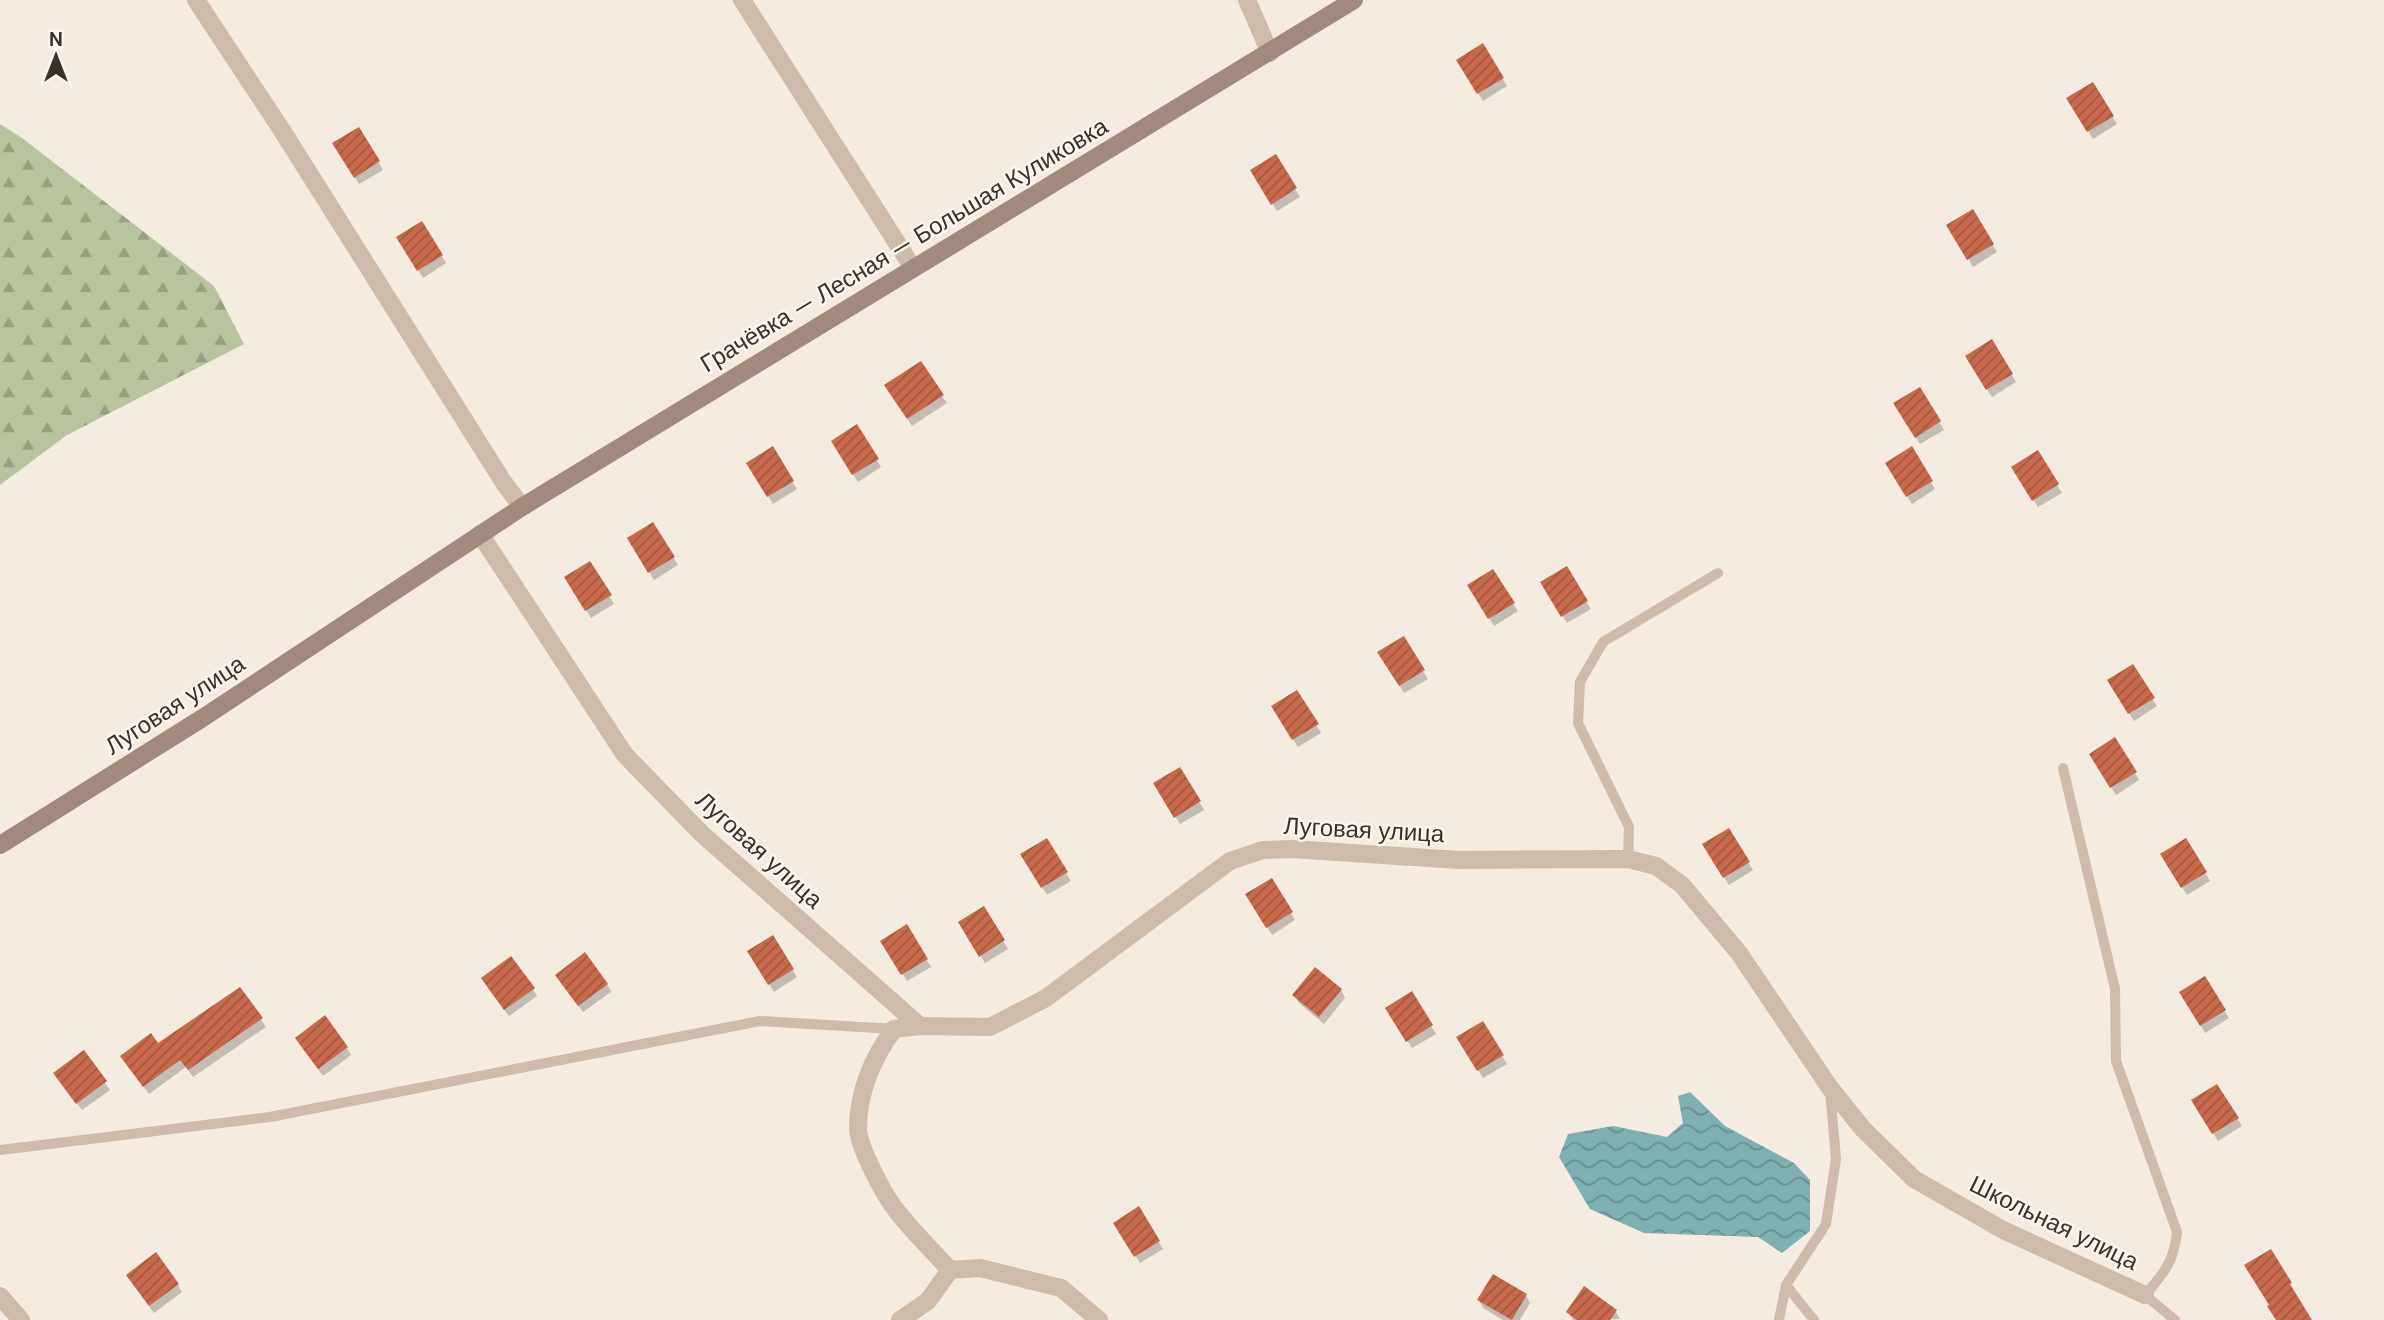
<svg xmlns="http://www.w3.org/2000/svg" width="2384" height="1320" font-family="'DM Sans',sans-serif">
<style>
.forest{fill:url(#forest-firs)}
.water{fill:url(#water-waves)}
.shadow{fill:#0003}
.building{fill:url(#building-hatch)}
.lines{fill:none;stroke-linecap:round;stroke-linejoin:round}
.lane{stroke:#cdbbac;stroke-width:10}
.street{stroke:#cdbbac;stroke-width:18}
.secondary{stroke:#a18a7d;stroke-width:18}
.labels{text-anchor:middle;stroke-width:5;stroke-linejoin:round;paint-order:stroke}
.street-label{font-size:24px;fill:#3b302b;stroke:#fbf5ee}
</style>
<defs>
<pattern id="forest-firs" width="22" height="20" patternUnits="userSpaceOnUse" patternTransform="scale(1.75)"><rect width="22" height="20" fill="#b8c4a0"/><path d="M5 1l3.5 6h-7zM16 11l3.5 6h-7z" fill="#97a083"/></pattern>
<pattern id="water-waves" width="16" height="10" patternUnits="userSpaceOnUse" patternTransform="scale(1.75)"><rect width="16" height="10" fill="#7fb0b2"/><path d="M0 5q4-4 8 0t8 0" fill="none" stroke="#699091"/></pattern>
<pattern id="building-hatch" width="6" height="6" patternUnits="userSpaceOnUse" patternTransform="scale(1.75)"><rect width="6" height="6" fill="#c8694b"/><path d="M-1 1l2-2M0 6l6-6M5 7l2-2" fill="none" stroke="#a4573f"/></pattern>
</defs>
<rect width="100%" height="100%" fill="#f4ebe1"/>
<!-- forest -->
<path class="forest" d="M0 124 22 138 214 286 244 344 67 435 0 485Z"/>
<!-- water -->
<path class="water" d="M1690 1092 1725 1126 1794 1163 1810 1180V1231L1782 1253 1758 1237 1644 1233 1590 1209 1559 1157 1568 1134 1613 1126 1667 1137 1683 1123 1678 1096Z"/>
<!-- shadow -->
<g class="shadow">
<path d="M1482 46 1507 86 1483 101 1458 61Z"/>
<path d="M2092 84 2117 124 2093 139 2069 99Z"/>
<path d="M359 129 383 170 359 184 335 144Z"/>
<path d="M1276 157 1300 197 1277 211 1252 171Z"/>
<path d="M1972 212 1997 252 1973 267 1949 226Z"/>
<path d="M422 223 446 263 423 278 398 238Z"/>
<path d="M1991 342 2016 382 1992 397 1967 356Z"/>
<path d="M1920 389 1944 430 1920 444 1896 404Z"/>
<path d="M890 393 942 396 947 403 912 426Z"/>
<path d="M857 427 881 467 858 482 833 442Z"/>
<path d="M772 449 797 489 773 504 748 463Z"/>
<path d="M1911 449 1935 489 1912 504 1887 463Z"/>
<path d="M2037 452 2062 493 2038 507 2013 467Z"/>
<path d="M653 525 678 565 654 580 629 539Z"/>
<path d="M590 563 614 604 591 618 566 578Z"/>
<path d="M1566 569 1591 609 1567 623 1543 583Z"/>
<path d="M1493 571 1518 611 1494 626 1469 586Z"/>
<path d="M1403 638 1428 679 1404 693 1380 653Z"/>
<path d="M2133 666 2157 706 2134 721 2109 681Z"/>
<path d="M1297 692 1321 733 1298 747 1273 707Z"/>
<path d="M2115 740 2139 780 2116 795 2091 754Z"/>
<path d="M1179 769 1204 810 1180 824 1156 784Z"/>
<path d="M1728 830 1753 870 1729 885 1704 845Z"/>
<path d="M1046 840 1071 881 1047 895 1022 855Z"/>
<path d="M2186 840 2210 881 2187 895 2162 855Z"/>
<path d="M1271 880 1295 920 1272 935 1247 895Z"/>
<path d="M984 909 1008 949 985 963 960 923Z"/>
<path d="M906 927 931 967 907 981 882 941Z"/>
<path d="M773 937 797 977 774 992 749 951Z"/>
<path d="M2204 978 2229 1018 2205 1033 2181 993Z"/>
<path d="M561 983 607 984 611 992 583 1012Z"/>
<path d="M487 987 533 989 537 996 509 1016Z"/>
<path d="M240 989 266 1027 193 1077 186 1067 149 1094 127 1064 158 1046Z"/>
<path d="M1341 990 1345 998 1324 1024 1299 1003 1294 995Z"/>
<path d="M1411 993 1436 1034 1412 1048 1387 1008Z"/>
<path d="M1482 1023 1507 1064 1483 1078 1458 1038Z"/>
<path d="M301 1046 347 1048 351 1055 323 1076Z"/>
<path d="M84 1053 110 1090 82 1110 60 1081Z"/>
<path d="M2217 1086 2242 1126 2218 1141 2193 1101Z"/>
<path d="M1139 1208 1163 1249 1140 1263 1115 1223Z"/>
<path d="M132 1283 178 1285 182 1292 154 1313Z"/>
<path d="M1526 1295 1530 1303 1520 1320H1503L1483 1308 1479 1300Z"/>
<path d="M1568 1312H1616L1620 1319 1573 1320Z"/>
</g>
<!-- building -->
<g class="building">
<path d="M1483 43 1504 78 1477 94 1456 60Z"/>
<path d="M2093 82 2114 116 2087 132 2066 98Z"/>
<path d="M359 127 380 161 354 178 332 143Z"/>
<path d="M1276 154 1297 188 1271 205 1250 170Z"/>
<path d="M1973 209 1994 244 1967 260 1946 225Z"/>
<path d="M422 221 443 255 417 271 396 237Z"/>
<path d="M1992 339 2013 374 1986 390 1965 356Z"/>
<path d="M921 361 944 395 907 419 884 385Z"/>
<path d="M1920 387 1941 421 1915 438 1893 403Z"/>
<path d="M857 424 879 459 852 475 831 441Z"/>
<path d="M773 446 794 481 767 497 746 463Z"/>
<path d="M1912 446 1933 481 1906 497 1885 463Z"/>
<path d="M2038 450 2059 484 2032 501 2011 467Z"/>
<path d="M653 522 675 557 648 573 627 538Z"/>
<path d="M590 561 612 595 585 611 564 577Z"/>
<path d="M1567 566 1588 601 1561 617 1540 582Z"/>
<path d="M1493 569 1515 603 1488 619 1467 585Z"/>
<path d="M1404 636 1425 670 1399 686 1377 652Z"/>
<path d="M2133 664 2155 698 2128 714 2107 680Z"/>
<path d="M1297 690 1319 724 1292 740 1271 706Z"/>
<path d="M2115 737 2137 772 2110 788 2089 754Z"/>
<path d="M1180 767 1201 801 1174 818 1153 783Z"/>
<path d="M1729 828 1750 862 1723 878 1702 844Z"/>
<path d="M1047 838 1068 872 1041 888 1020 854Z"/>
<path d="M2186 838 2207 872 2181 888 2160 854Z"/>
<path d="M1272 878 1293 912 1266 928 1245 894Z"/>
<path d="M984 906 1005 940 979 957 958 922Z"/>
<path d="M907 924 928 959 901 975 880 941Z"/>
<path d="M773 935 794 969 768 985 747 951Z"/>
<path d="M585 952 608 984 578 1006 555 975Z"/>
<path d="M511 956 535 988 504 1010 481 978Z"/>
<path d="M1315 967 1342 989 1319 1017 1292 995Z"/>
<path d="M2205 976 2226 1010 2200 1026 2179 992Z"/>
<path d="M240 987 263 1018 188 1070 180 1060 143 1087 120 1056 151 1033 158 1043Z"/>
<path d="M1412 991 1433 1025 1406 1042 1385 1008Z"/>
<path d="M325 1015 348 1047 318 1069 295 1038Z"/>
<path d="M1483 1021 1504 1055 1477 1071 1456 1037Z"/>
<path d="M84 1050 107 1081 76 1104 53 1073Z"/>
<path d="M2217 1084 2239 1118 2212 1134 2191 1100Z"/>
<path d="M1139 1206 1160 1241 1134 1257 1113 1223Z"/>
<path d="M2271 1249 2292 1283 2290 1284 2312 1320H2276L2267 1306 2269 1305 2244 1265Z"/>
<path d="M156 1252 179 1284 149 1306 126 1275Z"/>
<path d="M1493 1274 1527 1294 1512 1320 1477 1300Z"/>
<path d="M1584 1286 1617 1310 1610 1320H1577L1566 1312Z"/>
</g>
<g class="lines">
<!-- lane -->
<g class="lane">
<path d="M2063 768 2115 989 2116 1061 2177 1232C2174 1262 2164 1273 2145 1295L2175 1320"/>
<path d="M1628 859 1629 827 1578 723 1580 682 1603 642 1718 573"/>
<path d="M0 1150 270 1117 760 1021 894 1029"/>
<path d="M1786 1285 1814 1320"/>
<path d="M1779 1320 1786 1285 1826 1224 1836 1159 1830 1090"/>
</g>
<!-- street -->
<g class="street">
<path d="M196 0 283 132 504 483 522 507"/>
<path d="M742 0 913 268"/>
<path d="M1247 0 1270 53"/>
<path d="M480 534 625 755 702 834 920 1026"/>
<path d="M950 1270C932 1250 912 1231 896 1210 884 1195 858 1146 858 1128 858 1092 873 1057 894 1029L920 1026 990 1027 1046 998 1230 861 1263 850 1292 849 1459 860 1628 859 1656 866 1682 885 1739 953 1830 1088 1863 1129 1914 1179 2003 1230 2145 1295"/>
<path d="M950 1270 980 1268 1061 1288 1099 1320"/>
<path d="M0 1296 21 1320"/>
<path d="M900 1320 928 1301 950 1270"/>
</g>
<!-- secondary -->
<path class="secondary" d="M0 845 201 719 522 507 1354 0"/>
</g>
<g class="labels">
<!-- street labels -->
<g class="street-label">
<text transform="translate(904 245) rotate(-31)" y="8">Грачёвка — Лесная — Большая Куликовка</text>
<text transform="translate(175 705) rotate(-33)" y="8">Луговая улица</text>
<text transform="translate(1364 830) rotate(3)" y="8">Луговая улица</text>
<text transform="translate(759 850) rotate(42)" y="8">Луговая улица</text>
<text transform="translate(2054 1223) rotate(26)" y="8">Школьная улица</text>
</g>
</g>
<!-- north arrow -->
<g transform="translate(56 56)" stroke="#fbf5ee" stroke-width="5" paint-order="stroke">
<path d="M0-5L12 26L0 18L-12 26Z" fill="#3b302b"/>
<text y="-10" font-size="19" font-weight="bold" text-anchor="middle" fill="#3b302b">N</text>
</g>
</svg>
